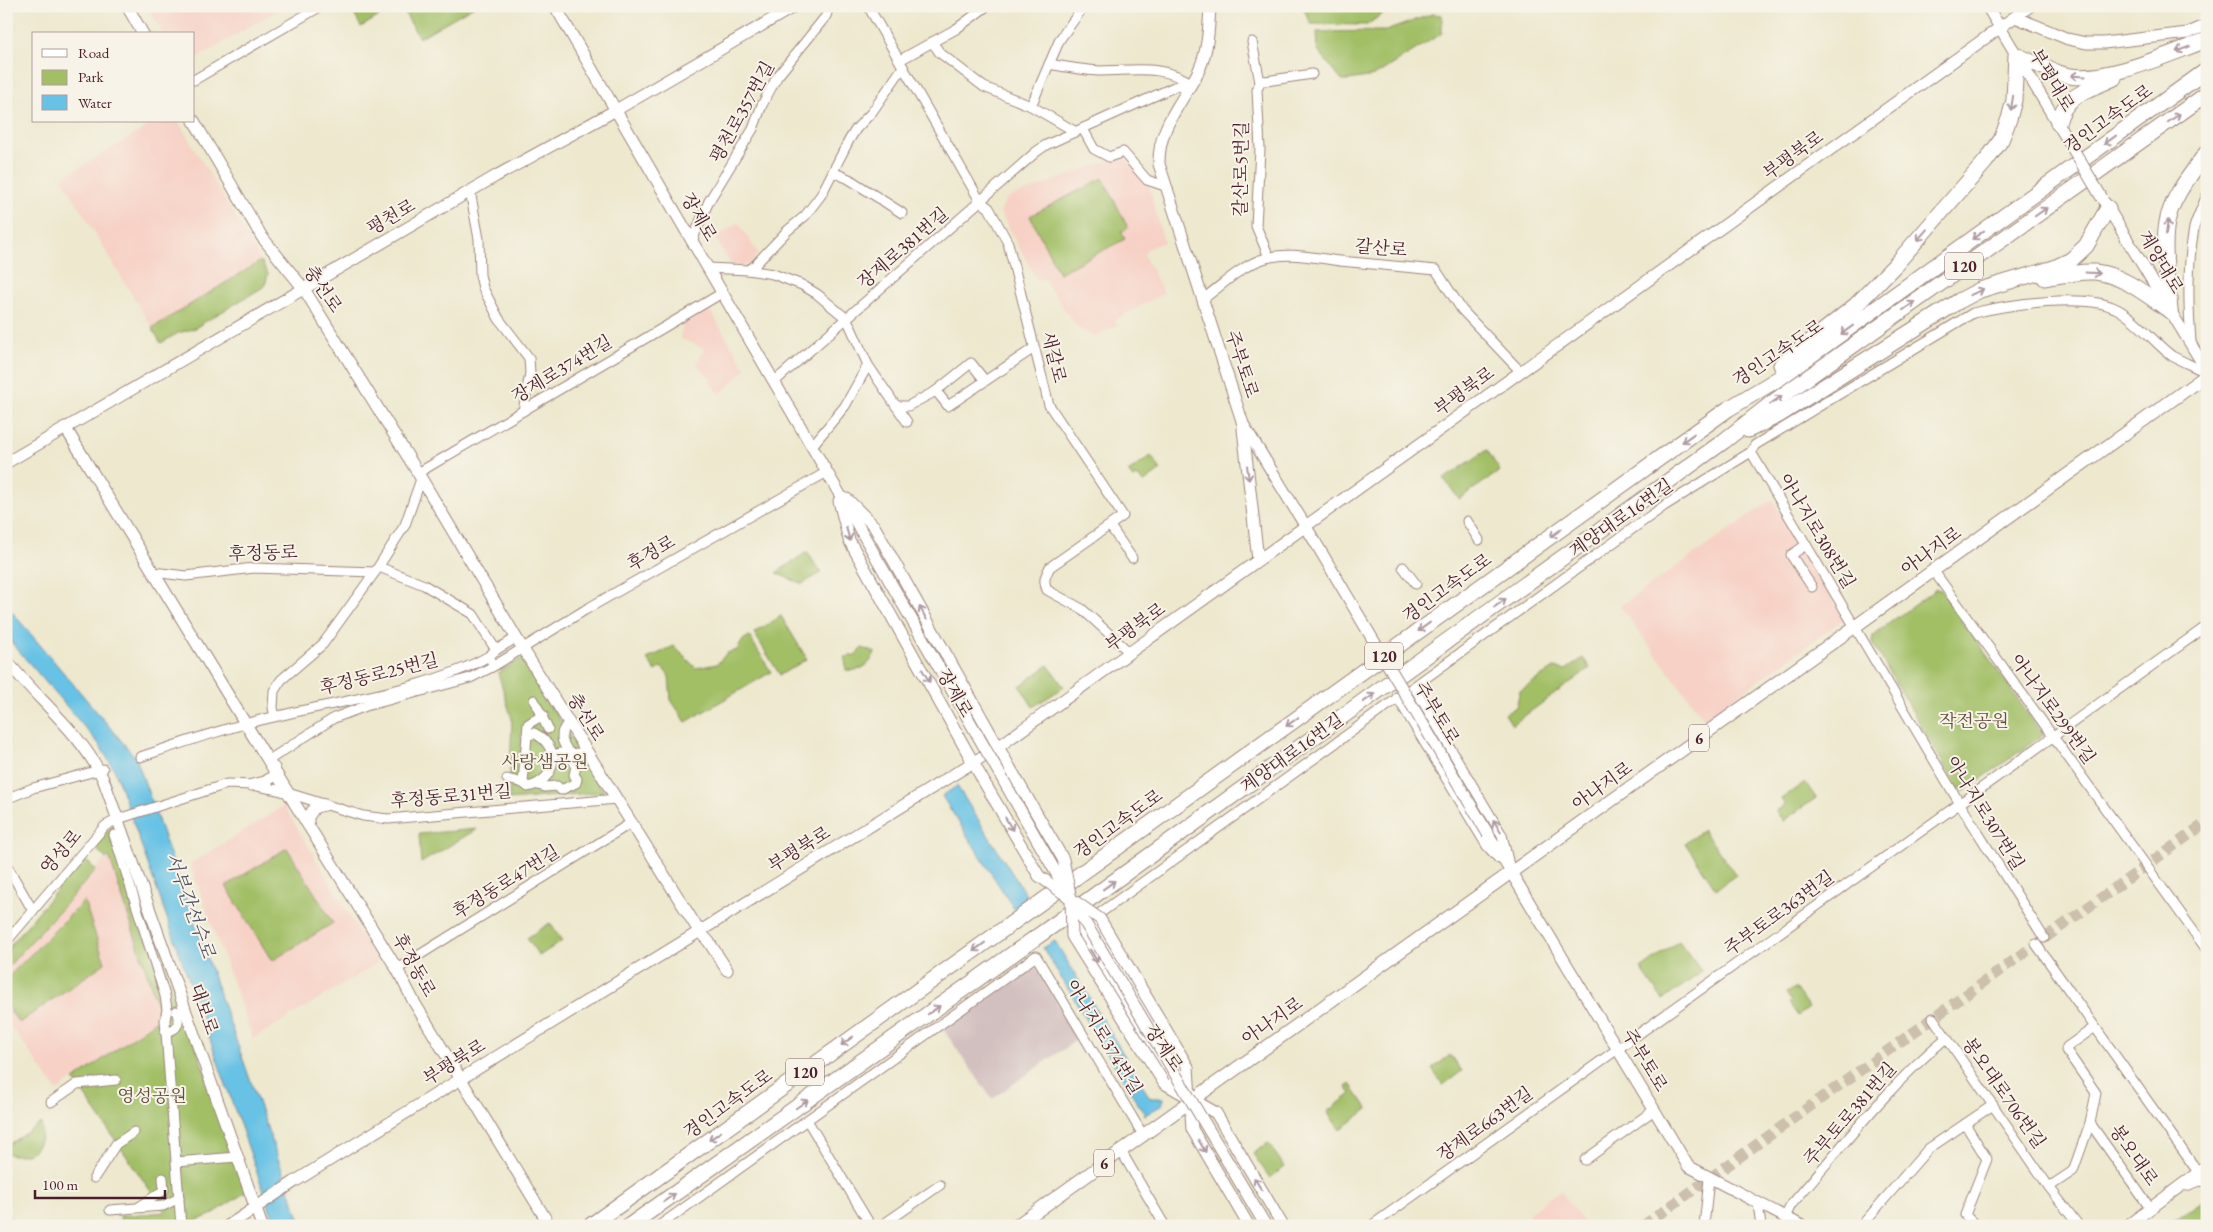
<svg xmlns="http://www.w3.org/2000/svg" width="2213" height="1232" font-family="'EB Garamond','Noto Serif KR',serif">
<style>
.built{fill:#f7d1c6}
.industrial{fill:#d2bfbf}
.green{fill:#a2bf66;stroke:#766f48}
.water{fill:#67c2e5;stroke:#587088}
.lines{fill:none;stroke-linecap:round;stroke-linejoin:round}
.secondary-tunnel{stroke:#ccc0ad;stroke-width:11;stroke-dasharray:11 5.5;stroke-linecap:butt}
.street-casing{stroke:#9c847c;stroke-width:11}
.secondary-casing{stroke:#9c847c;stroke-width:13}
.primary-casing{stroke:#9c847c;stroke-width:14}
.highway-casing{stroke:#9c847c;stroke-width:17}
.street{stroke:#fff;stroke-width:9}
.secondary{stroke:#fff;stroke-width:11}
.primary{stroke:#fff;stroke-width:12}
.highway{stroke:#fff;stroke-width:15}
.secondary-bridge-casing{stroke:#9c847c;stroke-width:13;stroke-linecap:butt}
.secondary-bridge{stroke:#fff;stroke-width:11}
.oneway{stroke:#ae9aa0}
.labels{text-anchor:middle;stroke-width:4;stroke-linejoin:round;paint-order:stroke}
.shield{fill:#f7f3e8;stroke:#7e5f64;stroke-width:1}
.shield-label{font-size:16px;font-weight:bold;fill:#4a1f2b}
.street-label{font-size:18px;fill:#4a1f2b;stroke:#f7f3e8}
.park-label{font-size:18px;fill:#644f3d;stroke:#f7f3e8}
.water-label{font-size:19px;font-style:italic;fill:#535063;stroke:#f7f3e8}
</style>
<rect width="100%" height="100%" fill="#f7f3e8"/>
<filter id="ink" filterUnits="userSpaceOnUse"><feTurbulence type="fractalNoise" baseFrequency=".02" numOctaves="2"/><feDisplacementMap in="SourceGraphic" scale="10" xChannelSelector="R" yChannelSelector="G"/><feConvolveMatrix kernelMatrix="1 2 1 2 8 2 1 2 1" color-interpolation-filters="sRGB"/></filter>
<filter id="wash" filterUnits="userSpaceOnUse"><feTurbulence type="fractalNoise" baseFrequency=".0096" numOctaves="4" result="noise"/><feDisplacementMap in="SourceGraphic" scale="20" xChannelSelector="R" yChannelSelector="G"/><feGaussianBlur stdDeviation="1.12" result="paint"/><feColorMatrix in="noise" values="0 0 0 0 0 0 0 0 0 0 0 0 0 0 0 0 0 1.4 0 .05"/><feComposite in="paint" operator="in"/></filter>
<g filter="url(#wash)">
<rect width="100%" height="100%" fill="#ede8ce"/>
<!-- built -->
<g class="built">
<path d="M147 6H284L194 60V34H163Z"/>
<path d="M157 121H178L261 261 152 328 62 178Z"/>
<path d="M1123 155 1149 186 1164 242 1147 249 1144 256 1164 293 1115 320 1117 325 1095 337 1077 328 1044 279 1037 280 1000 212 1006 199Z"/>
<path d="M738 223 758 253 751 263 742 267 730 263 715 238Z"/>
<path d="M709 309 746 369 720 394 709 383 711 379 696 363 705 349 680 338 683 325Z"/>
<path d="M1772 500 1844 619 1704 719 1620 606Z"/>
<path d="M284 806 378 963 253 1039 190 864Z"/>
<path d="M109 855 161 1017 57 1091 6 1019V969Z"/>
<path d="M1560 1190 1586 1226H1536L1528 1214Z"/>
</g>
<!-- industrial -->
<path class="industrial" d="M1031 964 1038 969 1078 1039 992 1099 940 1025Z"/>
<!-- green -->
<g class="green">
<path d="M350 6H396L361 27Z"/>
<path d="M401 6H474L419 38Z"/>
<path d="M1305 6H1406L1389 9 1367 25 1311 24 1303 7Z"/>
<path d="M1432 14 1442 15V33L1374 76 1342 81 1318 51 1317 32 1386 31Z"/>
<path d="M1103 178 1128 228 1121 232 1125 239 1059 273 1030 216Z"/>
<path d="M261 261 268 274 265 286 193 329 178 333 161 343 152 328Z"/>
<path d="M1487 450 1500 471 1459 499 1444 479Z"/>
<path d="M1151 456 1161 470 1143 483 1138 476 1133 478 1128 472Z"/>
<path d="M807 552 821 573 802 584 776 573Z"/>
<path d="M1936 589 1941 590 2043 735 1964 791 1957 787 1872 642 1873 635Z"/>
<path d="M781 616 807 659 780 675 754 633Z"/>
<path d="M749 636 771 672 686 722 671 700 669 676 662 667 656 671 647 659 674 646 696 668 717 664 727 653 737 650 743 640Z"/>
<path d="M862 648 875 652C870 666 860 672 846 670L845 657 855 655Z"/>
<path d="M522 658 604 792 509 800 512 719 498 673Z"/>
<path d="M1583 658 1590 668 1512 725 1505 714 1516 707 1520 691 1554 668 1566 670Z"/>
<path d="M1048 665 1064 687 1033 707 1020 686Z"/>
<path d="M1805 782 1816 798 1783 821 1776 811 1785 805 1781 799Z"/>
<path d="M111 827H120L246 1192 211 1215 184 1225 121 1226 120 1216 165 1212 74 1080 161 1017 109 856 106 859 96 849V844Z"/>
<path d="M477 829 421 863 419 834Z"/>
<path d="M1703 830 1736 875 1716 889 1685 843Z"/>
<path d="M287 848 333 923 272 961 226 886Z"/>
<path d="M88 862 96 870 6 969V956L10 946 79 863Z"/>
<path d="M84 901 105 963 19 1023 6 1005V979Z"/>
<path d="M550 923 562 941 539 956 527 938Z"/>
<path d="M1679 941 1702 972 1663 1000 1641 969Z"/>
<path d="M1795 988 1809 1008 1798 1016 1789 1003 1791 1001 1786 993Z"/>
<path d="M1450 1055 1462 1071 1443 1085 1432 1069Z"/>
<path d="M1350 1084 1368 1109 1340 1130 1327 1112 1351 1094 1346 1087Z"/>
<path d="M41 1123C44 1140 37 1156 17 1155 12 1155 10 1155 6 1152V1146Z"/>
<path d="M1268 1143 1285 1167 1270 1178 1253 1154Z"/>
<path d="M2207 1198V1226H2166Z"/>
</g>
<!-- water -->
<g class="water">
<path d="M6 605 136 758 302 1226H276L115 771 99 744 6 636Z"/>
<path d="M957 786 1029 900 1014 909 942 796Z"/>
<path d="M1055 941 1150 1098H1164L1162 1105 1145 1115 1043 948Z"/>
</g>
</g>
<g filter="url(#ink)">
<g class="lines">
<!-- secondary-tunnel -->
<path class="secondary-tunnel" d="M1643 1226 2207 822"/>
<defs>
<g id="street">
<path d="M868 6 980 201 989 208 1008 243 1049 405 1123 516 1050 567C1045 576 1043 581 1047 590L1082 609 1129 652"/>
<path d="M932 42 940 53 984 87 1031 106 1076 132"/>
<path d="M1252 42 1260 82 1257 90 1260 149 1256 226 1269 257"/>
<path d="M900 60 956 29 987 6"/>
<path d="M1049 64C1065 67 1082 70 1099 71 1133 71 1161 64 1191 83"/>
<path d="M194 80 321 6"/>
<path d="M1260 80 1266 81 1312 74"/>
<path d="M1031 106 1060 39 1084 6"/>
<path d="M1083 129 1094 149 1109 157 1123 152 1147 180 1165 186"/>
<path d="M833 172 849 179 902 213"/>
<path d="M470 191 479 239 480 275 483 288 499 319 529 358 530 373 523 411"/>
<path d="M692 241 709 201 753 129 762 105 777 77 826 16 829 6"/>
<path d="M708 268 748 270 754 266 787 231 805 216 821 195 848 142 856 129 872 112 903 67"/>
<path d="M748 270 773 274 802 285 817 294 847 319 868 365 907 422"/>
<path d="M1203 299C1221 286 1239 268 1260 260 1286 250 1314 258 1340 261 1372 264 1404 267 1436 270L1462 310 1521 372"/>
<path d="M2191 342C2188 304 2187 266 2194 228 2197 217 2203 206 2207 195"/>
<path d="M774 382 1036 152 1046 145 1174 87 1191 83"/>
<path d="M936 391 971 363 982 377"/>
<path d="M896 406H908L936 391 948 406 1034 348"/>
<path d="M812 446 845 406 868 365"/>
<path d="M1751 452 1960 804 2044 938"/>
<path d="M418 473 722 293"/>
<path d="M1467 521 1479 540"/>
<path d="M1110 526 1132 558"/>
<path d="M1806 545 1791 555 1812 587"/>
<path d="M379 567 424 585 473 614 496 650 489 656 492 662"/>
<path d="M1403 567 1416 584"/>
<path d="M1933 570 2207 950"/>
<path d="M153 572 186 576 254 568 375 572"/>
<path d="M496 650 516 638"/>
<path d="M1414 687 1502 835 1509 865"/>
<path d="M1397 697 1487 846 1499 859"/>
<path d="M534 700 548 729"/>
<path d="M275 716 273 708 274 691 281 680 323 644 375 572 405 525 421 479"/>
<path d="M569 723C557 733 562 743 570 754L587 752"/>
<path d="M140 757C185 742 231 726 278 716 342 701 433 688 489 656"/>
<path d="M269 760 334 718 366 706 470 678 494 666 585 610 827 472"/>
<path d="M507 779 523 783 528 787C557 780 562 747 534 733L527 736"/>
<path d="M523 783 528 724 543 715"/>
<path d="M538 785 545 787 557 786 561 790 576 783 577 779 574 775 576 766 570 754 560 753 553 755"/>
<path d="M6 799 33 788 103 769"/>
<path d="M114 835 165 996 167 1009 165 1020 181 1226"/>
<path d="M6 864 33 911"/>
<path d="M1091 919 1182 1073 1186 1086"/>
<path d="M6 942 105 826 118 819 227 784 252 785 278 790 363 816 388 819 617 799"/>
<path d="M2036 944 2198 1172"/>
<path d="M397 969 631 823"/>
<path d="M1933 1018 2049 1187 2079 1226"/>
<path d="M165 1032C178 1030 181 1023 176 1011"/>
<path d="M1181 1090 1170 1079 1078 929 1664 506 1751 452 1755 445 1973 313C2007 305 2086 292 2117 309 2138 320 2153 342 2172 356 2183 362 2196 367 2207 373"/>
<path d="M51 1102 77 1084 116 1080"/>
<path d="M807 1120 871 1226"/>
<path d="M2090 1123 2150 1208"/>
<path d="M1965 1124 1987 1159 1965 1215 1976 1226"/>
<path d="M1121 1151 1165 1226"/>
<path d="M1585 1160 1654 1110"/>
<path d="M176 1162 237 1157"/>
<path d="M94 1178 116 1144 134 1132"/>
<path d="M2049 1187 2073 1171 2090 1123 2096 1093 2066 1050 2067 1047 2095 1027"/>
<path d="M1758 1204 1761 1226"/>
<path d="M139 1207 164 1190 163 1178"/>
<path d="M110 1210 163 1206 179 1198"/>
<path d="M1785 1217 1791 1205C1841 1148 1888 1086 1946 1038"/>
<path d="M6 1224 9 1222 11 1226"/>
<path d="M659 1226 1036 956 1143 1135"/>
<path d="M881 1226 940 1185"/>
<path d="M1371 1226 2207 626"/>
<path d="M1704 1226 1709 1179"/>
<path d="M1861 1226 1928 1149 1993 1105"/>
</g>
<g id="secondary">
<path d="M127 6 143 34"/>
<path d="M555 6 860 529"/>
<path d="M1210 6C1209 27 1208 51 1199 70 1183 102 1158 126 1159 164L1243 424 1314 540"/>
<path d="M1987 6 2067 139"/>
<path d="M2015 17 2068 39 2086 43H2104L2188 33 2207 25"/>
<path d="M194 121 262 237 304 289 418 473 523 649 699 931 709 942 727 970"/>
<path d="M2105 203 2207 371"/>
<path d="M65 427 245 723 397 969 414 1002 550 1226"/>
<path d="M1243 429 1258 560"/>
<path d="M6 463 496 176 616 110 795 6"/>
<path d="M847 499 874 526 1010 768"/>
<path d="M839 501 849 540 984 782"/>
<path d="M6 660C38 700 82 733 104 781L262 1226"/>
<path d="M252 785 265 782 274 776V768"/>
<path d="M308 825V817L315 807 325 805"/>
<path d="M1488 834 1688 1166 1802 1226"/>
<path d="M1188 1067 1192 1129 1249 1226"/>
<path d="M1164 1083 1216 1113 1283 1226"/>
<path d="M2186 1185 2200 1180 2207 1181"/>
<path d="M228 1226 294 1182 998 747 2030 6"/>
<path d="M2127 1226 2207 1166"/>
</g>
<path id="primary" d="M1016 1226 2207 375"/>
<g id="highway">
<path d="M2058 123C2065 94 2089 90 2114 78"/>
<path d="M2045 278C2061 275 2078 271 2095 272 2123 275 2147 295 2170 311"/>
<path d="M2170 311C2168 282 2162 250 2167 222 2172 196 2192 173 2207 152"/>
<path d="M1781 365 1856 305 1896 264 1986 161 2001 140 2009 119 2014 100 2016 55C2033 62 2052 73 2070 76 2109 82 2170 53 2207 40"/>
<path d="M1748 430 1779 415 1959 301 1980 290 2054 268 2071 260 2086 246 2108 208"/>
<path d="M590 1226 1728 409 1781 377 2207 70"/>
<path d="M629 1226 1055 924 1724 441 1772 403 2207 94"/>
</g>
</defs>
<!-- street casing -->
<use href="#street" class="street-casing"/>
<!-- secondary casing -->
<use href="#secondary" class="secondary-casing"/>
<!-- primary casing -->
<use href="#primary" class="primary-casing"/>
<!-- highway casing -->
<use href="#highway" class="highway-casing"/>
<!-- street -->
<use href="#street" class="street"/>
<!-- secondary -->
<use href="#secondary" class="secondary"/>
<!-- primary -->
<use href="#primary" class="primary"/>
<!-- highway -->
<use href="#highway" class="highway"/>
<defs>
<g id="secondary-bridge">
<path d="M2067 139 2102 198"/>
<path d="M860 529 1071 899 1266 1226"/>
<path d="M1314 540 1488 834"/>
<path d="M1010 768 1063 859 1071 899 1072 936 1164 1083"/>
<path d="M984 782 1039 876 1100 919 1188 1067"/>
</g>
</defs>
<!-- secondary-bridge casing -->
<use href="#secondary-bridge" class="secondary-bridge-casing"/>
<!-- secondary-bridge -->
<use href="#secondary-bridge" class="secondary-bridge"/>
</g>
<!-- one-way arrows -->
<defs><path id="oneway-shaft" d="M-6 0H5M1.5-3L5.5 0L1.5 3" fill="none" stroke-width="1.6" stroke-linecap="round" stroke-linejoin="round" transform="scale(1.25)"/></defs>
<g class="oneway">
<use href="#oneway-shaft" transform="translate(2183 49) rotate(159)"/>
<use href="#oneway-shaft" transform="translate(2078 76) rotate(-177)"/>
<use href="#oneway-shaft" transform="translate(2012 103) rotate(99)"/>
<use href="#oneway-shaft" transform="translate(2174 118) rotate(-35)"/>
<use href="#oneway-shaft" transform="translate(2110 140) rotate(144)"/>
<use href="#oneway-shaft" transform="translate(2041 212) rotate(-35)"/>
<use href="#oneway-shaft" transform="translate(2167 227) rotate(-82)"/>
<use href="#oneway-shaft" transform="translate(1922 235) rotate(131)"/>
<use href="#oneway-shaft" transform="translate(1978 235) rotate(144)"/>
<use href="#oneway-shaft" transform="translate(2093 273) rotate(3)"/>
<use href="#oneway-shaft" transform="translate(1977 292) rotate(-25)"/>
<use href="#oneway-shaft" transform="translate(1909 306) rotate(-35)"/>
<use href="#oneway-shaft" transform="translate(1847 330) rotate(144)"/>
<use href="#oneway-shaft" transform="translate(1776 400) rotate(-36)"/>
<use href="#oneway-shaft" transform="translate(1688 438) rotate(144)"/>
<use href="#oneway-shaft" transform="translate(1248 473) rotate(83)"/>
<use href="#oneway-shaft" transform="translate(1556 533) rotate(144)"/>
<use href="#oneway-shaft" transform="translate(848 534) rotate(74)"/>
<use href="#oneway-shaft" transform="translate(1500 603) rotate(-36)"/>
<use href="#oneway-shaft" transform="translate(923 613) rotate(-119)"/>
<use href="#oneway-shaft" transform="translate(1424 627) rotate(144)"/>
<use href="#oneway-shaft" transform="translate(926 676) rotate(60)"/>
<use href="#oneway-shaft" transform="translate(1369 698) rotate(-36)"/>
<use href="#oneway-shaft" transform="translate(1292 722) rotate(144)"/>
<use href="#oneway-shaft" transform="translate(1009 824) rotate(60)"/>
<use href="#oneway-shaft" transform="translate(1497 826) rotate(-120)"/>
<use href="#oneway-shaft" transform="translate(1109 885) rotate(-36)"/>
<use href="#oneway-shaft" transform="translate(979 947) rotate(144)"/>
<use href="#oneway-shaft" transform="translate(1094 956) rotate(58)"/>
<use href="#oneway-shaft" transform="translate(934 1010) rotate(-35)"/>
<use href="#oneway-shaft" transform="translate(847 1041) rotate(144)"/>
<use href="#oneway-shaft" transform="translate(802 1104) rotate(-35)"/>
<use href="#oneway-shaft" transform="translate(715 1136) rotate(144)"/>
<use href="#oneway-shaft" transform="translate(1202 1146) rotate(59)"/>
<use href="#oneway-shaft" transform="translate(1258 1184) rotate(-121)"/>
<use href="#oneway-shaft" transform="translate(669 1198) rotate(-35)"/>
</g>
</g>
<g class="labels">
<!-- shield labels -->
<g class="shield">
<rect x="1945" y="252.5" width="38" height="27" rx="4"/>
<rect x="1365" y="642.5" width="38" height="27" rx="4"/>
<rect x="1689" y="724.5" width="20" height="27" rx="4"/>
<rect x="786" y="1058.5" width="38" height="27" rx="4"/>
<rect x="1094" y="1149.5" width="20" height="27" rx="4"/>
</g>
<g class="shield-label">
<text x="1964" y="272">120</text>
<text x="1384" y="662">120</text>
<text x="1699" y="744">6</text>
<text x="805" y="1078">120</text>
<text x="1104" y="1169">6</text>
</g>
<!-- street labels -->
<g class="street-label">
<text transform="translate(2052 80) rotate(59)" y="6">부평대로</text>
<text transform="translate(742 112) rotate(-61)" y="6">평천로357번길</text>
<text transform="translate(2108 119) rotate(-36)" y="6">경인고속도로</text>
<text transform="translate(1793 155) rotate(-36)" y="6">부평북로</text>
<text transform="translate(1241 169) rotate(-89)" y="6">갈산로5번길</text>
<text transform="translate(391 217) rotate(-30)" y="6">평천로</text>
<text transform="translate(699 217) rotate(60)" y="6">장제로</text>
<text transform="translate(903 248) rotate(-41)" y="6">장제로381번길</text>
<text transform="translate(1381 248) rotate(5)" y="6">갈산로</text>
<text transform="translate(2161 262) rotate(59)" y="6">계양대로</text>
<text transform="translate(323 289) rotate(56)" y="6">충선로</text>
<text transform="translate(1778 353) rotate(-34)" y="6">경인고속도로</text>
<text transform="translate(1054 357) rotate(76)" y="6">새갈로</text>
<text transform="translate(1242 364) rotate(72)" y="6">주부토로</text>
<text transform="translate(562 369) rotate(-31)" y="6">장제로374번길</text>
<text transform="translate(1464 391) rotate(-36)" y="6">부평북로</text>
<text transform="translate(1621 518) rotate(-35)" y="6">계양대로16번길</text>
<text transform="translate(1817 531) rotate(59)" y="6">아나지로308번길</text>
<text transform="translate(1931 551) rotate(-36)" y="6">아나지로</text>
<text transform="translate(263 553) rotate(-2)" y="6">후정동로</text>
<text transform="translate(651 553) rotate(-30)" y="6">후정로</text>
<text transform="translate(1447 588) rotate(-36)" y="6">경인고속도로</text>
<text transform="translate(1135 627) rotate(-36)" y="6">부평북로</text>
<text transform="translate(379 674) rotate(-14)" y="6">후정동로25번길</text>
<text transform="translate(955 693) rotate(60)" y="6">장제로</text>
<text transform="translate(2053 709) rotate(54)" y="6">아나지로299번길</text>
<text transform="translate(1437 713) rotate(59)" y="6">주부토로</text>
<text transform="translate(586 717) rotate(58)" y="6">충선로</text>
<text transform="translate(1292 753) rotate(-36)" y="6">계양대로16번길</text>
<text transform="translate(1602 786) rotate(-36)" y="6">아나지로</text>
<text transform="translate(451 796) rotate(-5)" y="6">후정동로31번길</text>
<text transform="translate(1985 813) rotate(58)" y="6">아나지로307번길</text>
<text transform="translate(1118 824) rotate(-36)" y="6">경인고속도로</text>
<text transform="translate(799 849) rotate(-32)" y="6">부평북로</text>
<text transform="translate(61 852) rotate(-50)" y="6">영성로</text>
<text transform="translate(506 882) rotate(-32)" y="6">후정동로47번길</text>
<text transform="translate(1779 913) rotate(-36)" y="6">주부토로363번길</text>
<text transform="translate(414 965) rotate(61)" y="6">후정동로</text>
<text transform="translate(204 1009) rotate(71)" y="6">대보로</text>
<text transform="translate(1272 1021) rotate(-35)" y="6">아나지로</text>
<text transform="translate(1104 1037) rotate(59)" y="6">아나지로374번길</text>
<text transform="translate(1164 1048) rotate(56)" y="6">장제로</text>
<text transform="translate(1645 1060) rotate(59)" y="6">주부토로</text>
<text transform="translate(454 1062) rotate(-32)" y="6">부평북로</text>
<text transform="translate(2004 1093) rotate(55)" y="6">봉오대로706번길</text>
<text transform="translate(728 1104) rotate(-36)" y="6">경인고속도로</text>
<text transform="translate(1850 1114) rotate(-49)" y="6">주부토로381번길</text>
<text transform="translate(1485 1124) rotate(-36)" y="6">장제로663번길</text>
<text transform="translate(2134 1155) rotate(55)" y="6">봉오대로</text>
</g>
<!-- park labels -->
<g class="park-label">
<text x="1974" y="727">작전공원</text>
<text x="545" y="768">사랑샘공원</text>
<text x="152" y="1102">영성공원</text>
</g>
<!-- water labels -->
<g class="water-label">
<text transform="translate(191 905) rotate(70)" y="7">서부간선수로</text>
</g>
</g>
<!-- margin -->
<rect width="2213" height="1232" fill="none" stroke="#f7f3e8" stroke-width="25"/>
<!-- legend -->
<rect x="32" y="32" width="162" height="90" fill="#f7f3e8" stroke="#b29e9c"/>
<rect x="42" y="49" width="25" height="8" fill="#ffffff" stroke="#b29e9c"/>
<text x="78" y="58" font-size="15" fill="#4a1f2b">Road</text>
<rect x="42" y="70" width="25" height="15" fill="#a2bf66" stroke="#b29e9c"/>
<text x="78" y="82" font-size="15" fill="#4a1f2b">Park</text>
<rect x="42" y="95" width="25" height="15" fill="#67c2e5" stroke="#b29e9c"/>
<text x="78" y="108" font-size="15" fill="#4a1f2b">Water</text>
<!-- scale -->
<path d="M35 1190v8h130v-8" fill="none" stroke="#4a1f2b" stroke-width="2.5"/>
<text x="42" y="1190" font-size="15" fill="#4a1f2b" stroke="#f7f3e8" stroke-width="4" paint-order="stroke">100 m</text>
</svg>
